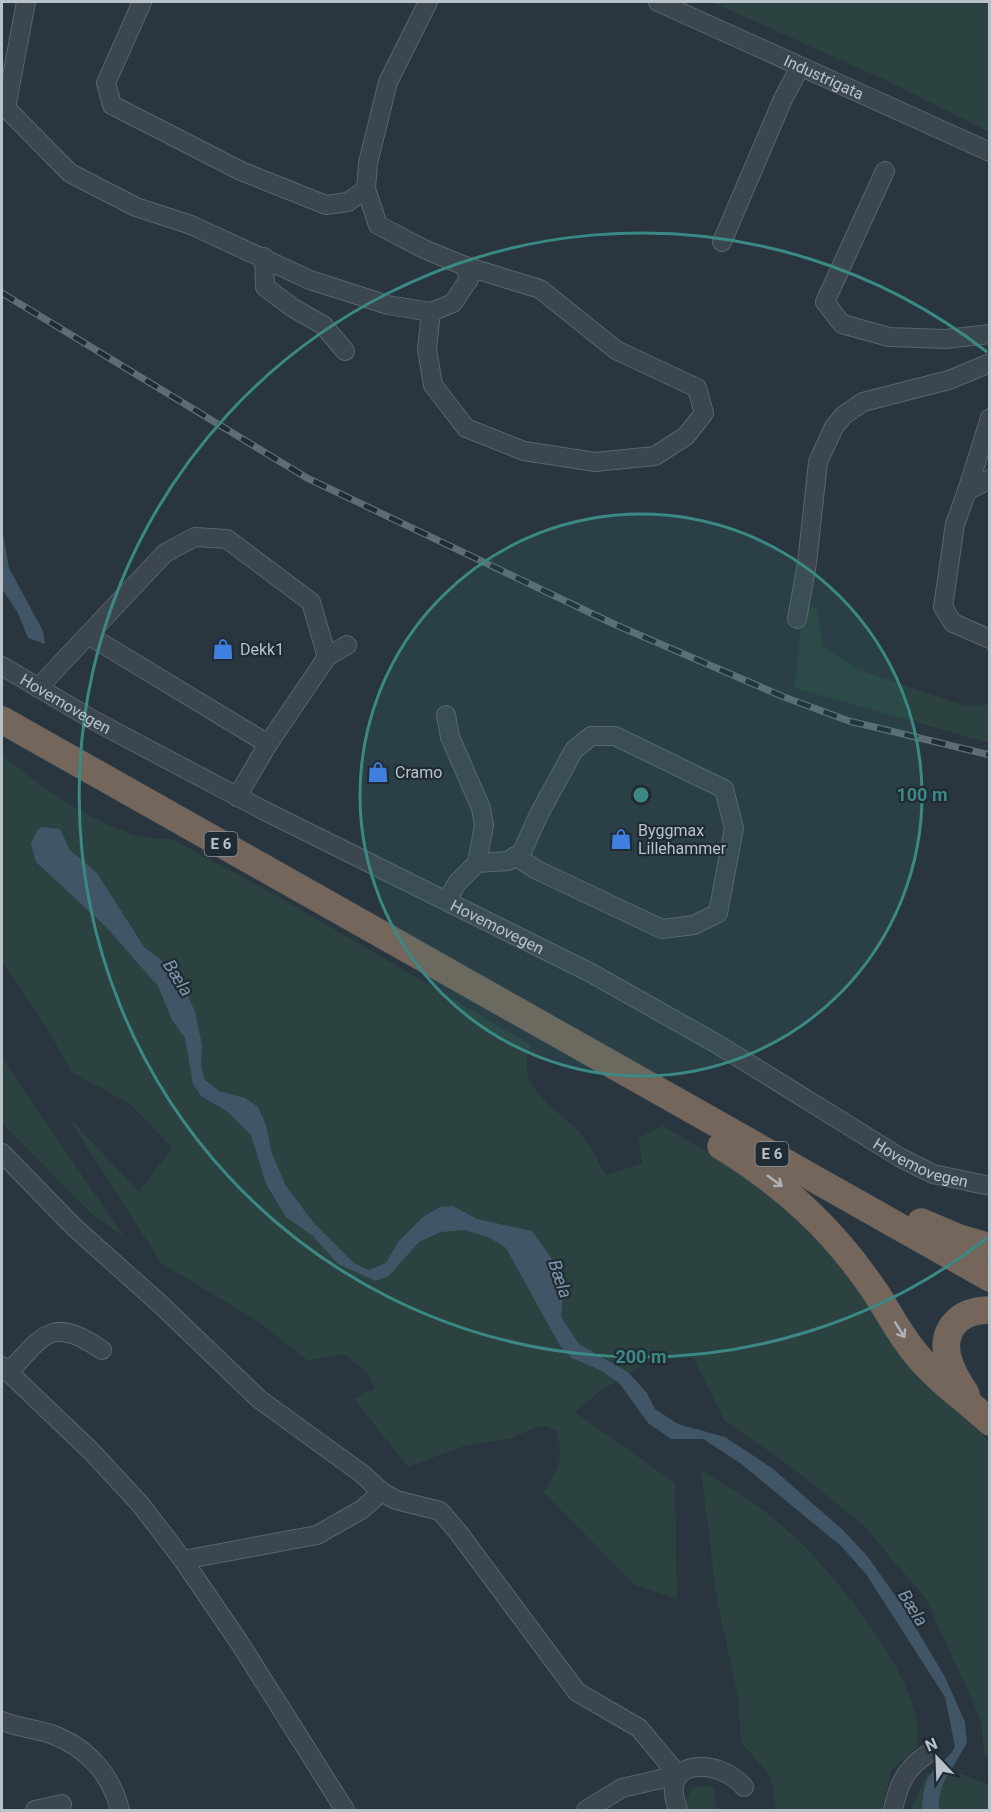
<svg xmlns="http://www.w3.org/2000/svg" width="991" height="1812" font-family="Roboto,sans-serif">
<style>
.green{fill:#2b4240}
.water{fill:#405566}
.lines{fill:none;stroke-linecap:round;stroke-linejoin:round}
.minor-casing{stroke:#5a646c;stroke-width:20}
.highway-casing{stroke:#475159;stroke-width:28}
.minor{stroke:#3c464f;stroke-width:18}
.highway{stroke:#74665a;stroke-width:27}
.rail-casing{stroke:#5f6b75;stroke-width:7}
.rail{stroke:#212b34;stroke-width:4.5;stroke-dasharray:14;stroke-linecap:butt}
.oneway{stroke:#afb3b8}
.ring{fill:none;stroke:#3a8985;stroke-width:3}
.labels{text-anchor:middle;stroke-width:4.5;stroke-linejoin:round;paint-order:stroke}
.shield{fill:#212b34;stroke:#8b949c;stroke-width:1.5}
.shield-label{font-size:15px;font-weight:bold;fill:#b9c1c9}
.street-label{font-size:16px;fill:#b9c1c9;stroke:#212b34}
.poi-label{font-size:16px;fill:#b9c1c9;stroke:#212b34;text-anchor:start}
.water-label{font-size:18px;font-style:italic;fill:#7d96a9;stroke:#212b34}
.centre{fill:#3a8985;stroke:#212b34;stroke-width:3}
.ring-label{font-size:18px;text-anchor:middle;font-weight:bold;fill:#3a8985;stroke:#212b34;stroke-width:4.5;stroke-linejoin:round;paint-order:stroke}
</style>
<rect width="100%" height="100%" fill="#29353f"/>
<!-- green -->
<g class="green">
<path d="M712 2H989V132L887 81Z"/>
<path d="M803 605 816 608 823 646 857 669 962 705H989V743L795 688Z"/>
<path d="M2 755C41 787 89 821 138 836 151 840 167 836 179 843 299 905 414 977 531 1045 513 1089 555 1105 581 1134 591 1145 598 1162 606 1175L642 1163 638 1139 662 1125 752 1178 799 1211 950 1404 989 1441V1757L984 1754 981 1720 926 1599 864 1526 794 1469 724 1420 693 1358 656 1357 599 1392 575 1412 675 1483 677 1599 635 1585 543 1492C560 1470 563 1458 557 1431L542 1425 511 1438 464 1446 408 1467 354 1399 374 1388 368 1373 344 1354 308 1361 260 1323 161 1263 66 1114 139 1192 172 1148 130 1104 71 1072 51 1035 2 961Z"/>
<path d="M2 1058 125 1238 91 1213 2 1123Z"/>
<path d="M701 1470C734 1489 766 1510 794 1536 836 1576 906 1663 917 1720 919 1728 917 1739 917 1747L891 1771 882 1810H776L771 1777 741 1742 738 1699 716 1594Z"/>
<path d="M927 1774H963L989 1785V1810H910Z"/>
<path d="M714 1786 716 1810H687L685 1801 693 1787Z"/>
</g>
<!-- water -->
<g class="water">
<path d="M2 528 9 568 43 631 45 644 28 638 18 613 2 589Z"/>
<path d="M41 827 60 829 70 850 97 873 144 947 179 974 195 1012 202 1045 201 1064 204 1079 219 1091 245 1098 258 1107 266 1125 272 1154 286 1186 314 1223 354 1263 369 1270 386 1263 398 1242 423 1217 440 1207 453 1206 477 1219 532 1231 555 1263 564 1286 561 1317 579 1344 628 1372 647 1393 655 1409 678 1424 725 1437 772 1468 844 1531 868 1557 904 1608 945 1677 965 1722 967 1743 943 1783 939 1798V1810H922C923 1795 923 1780 935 1769 943 1761 949 1757 955 1747L945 1697 866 1574 841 1546 740 1463 703 1439H671L648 1423 619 1383 602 1371 572 1358 560 1346 506 1248 490 1238 465 1230 441 1232 419 1242 389 1276 376 1281 338 1264 313 1236 286 1217 266 1184 251 1135 228 1112 201 1096 193 1084 185 1038 172 1020 158 986 107 928 36 862 31 844 36 832Z"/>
</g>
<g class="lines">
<defs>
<g id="minor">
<path d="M26 2 6 108 70 173 136 207 191 225 310 280 388 305 431 312 453 303 469 279 465 266 424 249 378 225 366 189 368 163 388 82 428 2"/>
<path d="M142 2 106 83 112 105 241 171 326 205 348 202 366 189"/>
<path id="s1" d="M658 2 990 152"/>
<path d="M885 171 825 302 842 324 889 337 946 339 990 334"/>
<path d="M722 242 783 99 800 67"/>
<path d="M264 257 265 287 293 308 323 325 345 351"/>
<path d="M431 312 427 349 433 385 466 428 524 451 595 462 655 456 686 436 704 413 697 388 616 350 540 289 465 266"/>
<path d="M990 479 967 491 955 524 943 607 953 623 990 639"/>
<path d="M967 491 990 418"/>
<path d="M797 619 807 563 818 462 834 427 844 415 863 402 949 380 990 363"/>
<path d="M88 635 268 744"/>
<path id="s2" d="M2 666 93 720 263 810 591 973 717 1044 901 1158 933 1174 990 1186"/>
<path d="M38 688 165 553 195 537 227 539 311 602 327 657"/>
<path d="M446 715 450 737 481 808 484 825 477 863"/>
<path d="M237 797 268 744 327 657 347 645"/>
<path d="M447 901 457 883 477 863 508 861 522 852 539 814 574 750 591 736H615L724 789 734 828 718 913 694 925 662 929 537 870 515 856"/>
<path d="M2 1153 74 1227 159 1303 259 1399 361 1473 382 1492 396 1500 440 1511 458 1532 577 1692 639 1728 678 1775 622 1788 586 1810"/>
<path d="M2 1366 92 1452 141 1505 183 1560 239 1642 345 1810"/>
<path d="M8 1373C44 1335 51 1315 102 1350"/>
<path d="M183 1560 317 1535 361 1510 382 1492"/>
<path d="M2 1721C17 1727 35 1729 51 1734 87 1747 111 1774 120 1810"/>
<path d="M35 1810 62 1804"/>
<path d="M678 1810C657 1756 720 1758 744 1787"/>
<path d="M893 1810C898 1786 905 1769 926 1755"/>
</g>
<g id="highway">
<path d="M2 720 990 1278"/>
<path d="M721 1146C786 1186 834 1230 876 1293 889 1313 900 1335 916 1354 937 1380 965 1399 990 1422"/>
<path d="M921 1222 959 1238 990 1247"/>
<path d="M966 1394C952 1373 934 1342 958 1320 967 1312 978 1310 990 1310"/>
</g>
</defs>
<!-- minor casing -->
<use href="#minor" class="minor-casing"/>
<!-- highway casing -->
<use href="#highway" class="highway-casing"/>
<!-- minor -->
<use href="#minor" class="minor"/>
<!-- highway -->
<use href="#highway" class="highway"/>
<defs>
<path id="rail" d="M2 293 307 478 616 625 784 697 849 721 990 755"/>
</defs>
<!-- rail casing -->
<use href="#rail" class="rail-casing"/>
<!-- rail -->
<use href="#rail" class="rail"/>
</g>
<!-- one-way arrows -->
<defs><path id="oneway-shaft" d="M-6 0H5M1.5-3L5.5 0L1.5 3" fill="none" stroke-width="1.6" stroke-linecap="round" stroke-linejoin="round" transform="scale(1.5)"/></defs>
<g class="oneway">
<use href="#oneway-shaft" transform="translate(775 1181) rotate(36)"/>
<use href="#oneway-shaft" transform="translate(900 1330) rotate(58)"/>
</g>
<!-- distance rings -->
<circle cx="641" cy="795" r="281" fill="#3a8985" fill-opacity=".12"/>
<g class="ring">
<circle cx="641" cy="795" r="281"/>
<path d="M987 1238A562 562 0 1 1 987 352"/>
</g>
<!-- icons -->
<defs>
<symbol id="shop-bare" viewBox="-9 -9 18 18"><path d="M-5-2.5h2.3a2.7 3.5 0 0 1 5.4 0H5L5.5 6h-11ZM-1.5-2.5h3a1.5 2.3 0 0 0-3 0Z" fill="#3f7fe0" stroke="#212b34" stroke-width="2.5" paint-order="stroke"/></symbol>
</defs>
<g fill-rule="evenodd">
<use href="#shop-bare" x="208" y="634" width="30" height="30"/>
<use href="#shop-bare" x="363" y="757" width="30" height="30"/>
<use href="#shop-bare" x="606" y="824" width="30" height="30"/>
</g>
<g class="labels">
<!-- shield labels -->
<g class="shield">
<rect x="204.5" y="832" width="33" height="24" rx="4.5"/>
<rect x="755.5" y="1142" width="33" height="24" rx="4.5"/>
</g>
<g class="shield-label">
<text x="221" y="849">E 6</text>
<text x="772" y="1159">E 6</text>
</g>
<!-- street labels -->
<g class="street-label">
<text dy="6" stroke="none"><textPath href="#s1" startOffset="182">Industrigata</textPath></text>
<text dy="6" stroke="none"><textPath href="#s2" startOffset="74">Hovemovegen</textPath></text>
<text dy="6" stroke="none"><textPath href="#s2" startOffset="560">Hovemovegen</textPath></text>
<text dy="6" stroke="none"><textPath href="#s2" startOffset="1046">Hovemovegen</textPath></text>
</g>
<!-- poi labels -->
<g class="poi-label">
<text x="240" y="655">Dekk1</text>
<text x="395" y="778">Cramo</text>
<text x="638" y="836">Byggmax<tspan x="638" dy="18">Lillehammer</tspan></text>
</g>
<!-- water labels -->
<g class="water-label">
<text transform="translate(178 978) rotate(58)" y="6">Bæla</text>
<text transform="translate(560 1279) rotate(71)" y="6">Bæla</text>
<text transform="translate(913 1608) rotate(58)" y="6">Bæla</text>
</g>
</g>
<circle cx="641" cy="795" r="9" class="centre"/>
<g class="ring-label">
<text x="922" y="801">100 m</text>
<text x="641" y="1363">200 m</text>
</g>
<!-- border -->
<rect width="991" height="1812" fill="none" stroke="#b9c1c9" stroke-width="6"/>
<!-- north arrow -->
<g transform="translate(937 1758) rotate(337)" stroke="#212b34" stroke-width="4.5" paint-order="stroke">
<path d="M0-4.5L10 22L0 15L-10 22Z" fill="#b9c1c9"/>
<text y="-9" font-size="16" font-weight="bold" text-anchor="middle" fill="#b9c1c9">N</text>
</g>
</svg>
